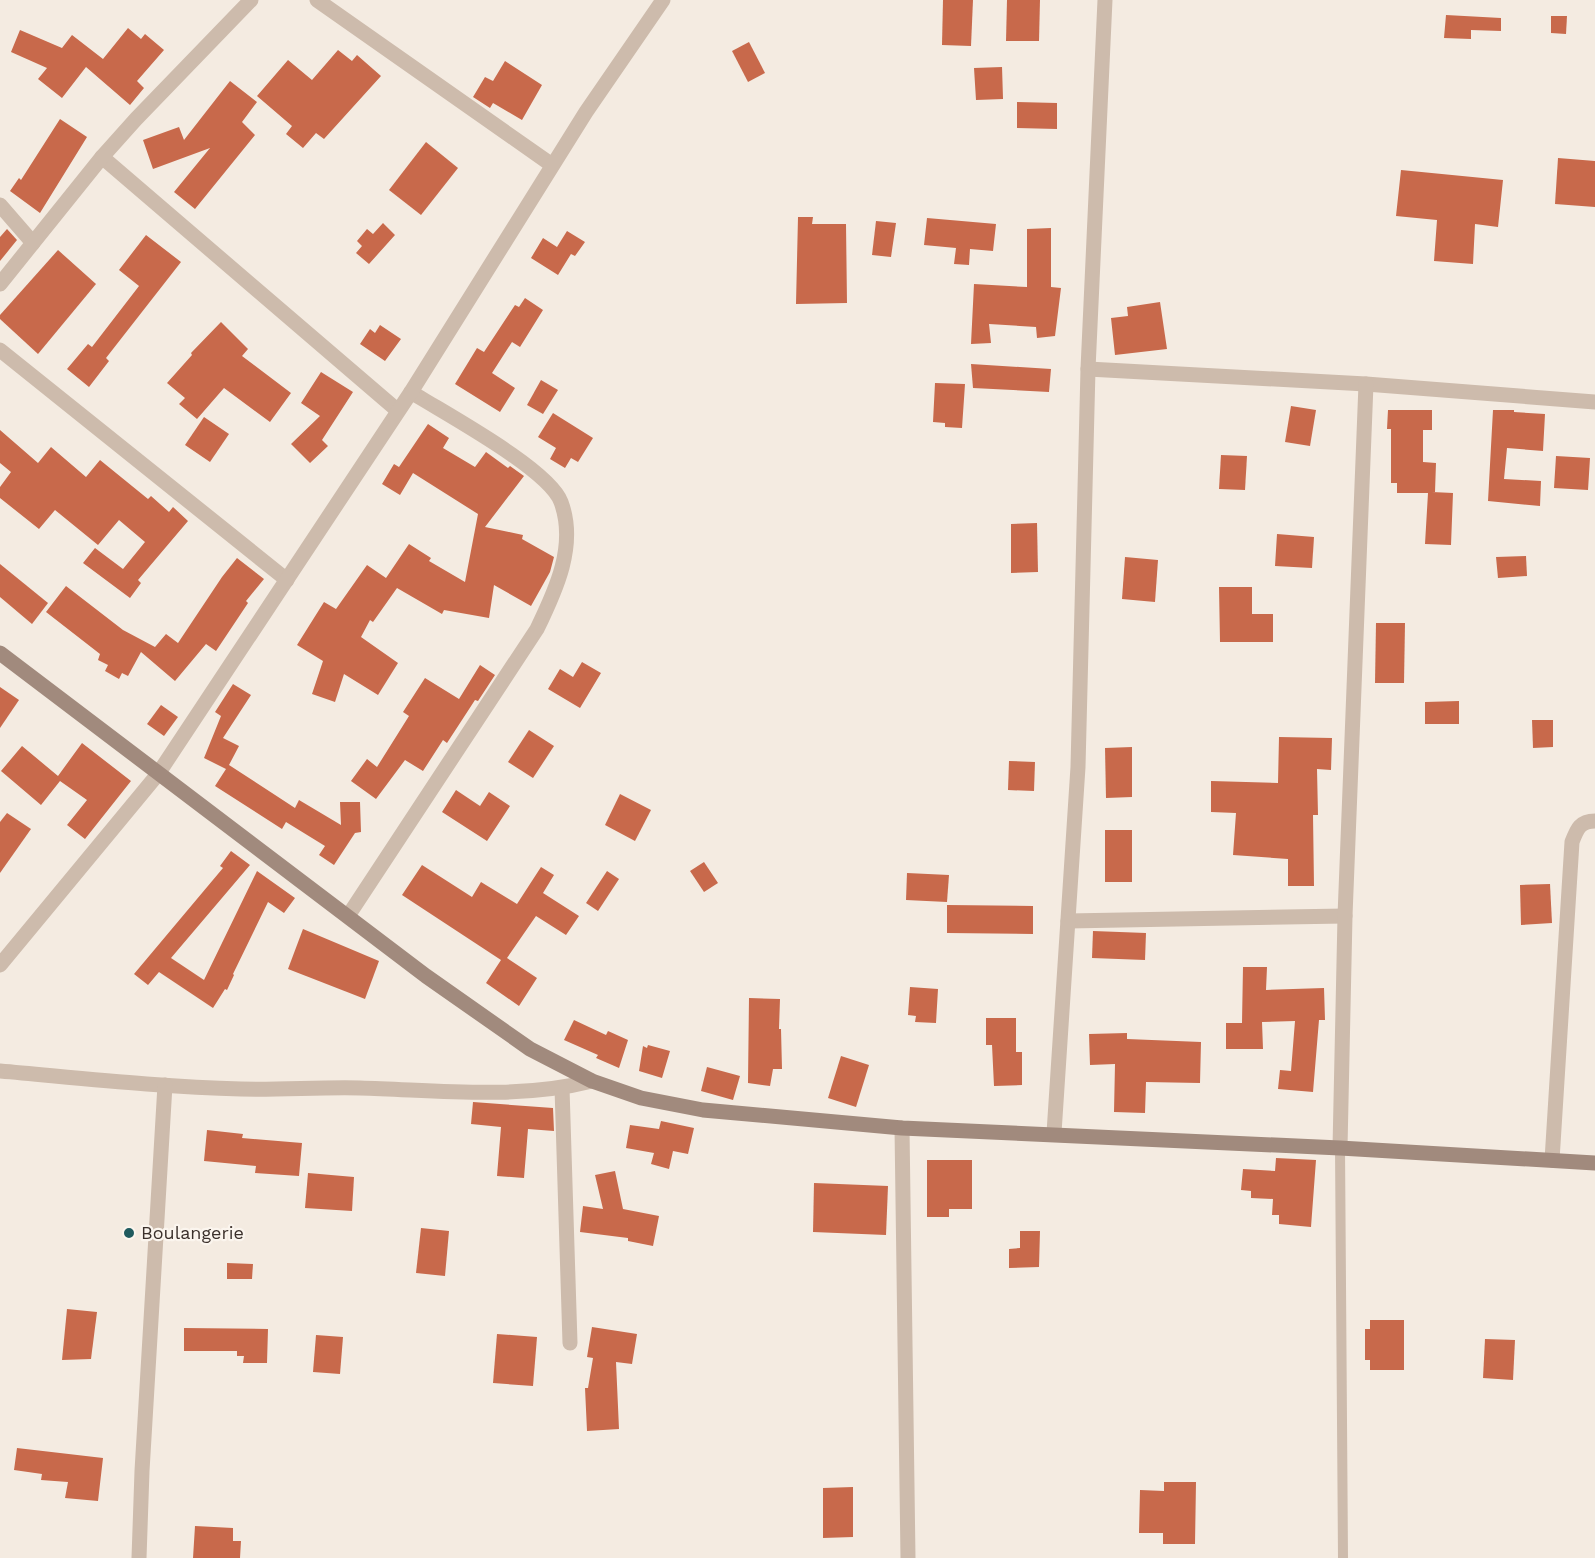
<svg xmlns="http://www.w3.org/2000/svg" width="1595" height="1558" font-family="'Work Sans',sans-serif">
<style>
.building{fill:#c8694b}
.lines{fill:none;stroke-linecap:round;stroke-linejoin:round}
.lane{stroke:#cdbbac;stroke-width:10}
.street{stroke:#cdbbac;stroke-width:15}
.secondary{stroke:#a18a7d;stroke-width:15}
.poi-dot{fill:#1f5a5e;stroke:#fbf5ee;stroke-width:2}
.labels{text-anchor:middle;stroke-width:4.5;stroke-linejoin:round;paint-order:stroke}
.poi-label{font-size:18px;fill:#3b302b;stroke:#fbf5ee;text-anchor:start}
</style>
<rect width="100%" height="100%" fill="#f4ebe1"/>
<!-- building -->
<g class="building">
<path d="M943 0H973L971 46 942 45Z"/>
<path d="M1007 0H1040L1039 41H1006Z"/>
<path d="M1446 15 1501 18V31L1471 30V39L1444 38Z"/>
<path d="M1551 16H1567L1566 34 1551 33Z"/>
<path d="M128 28 141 39 145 34 164 50 137 81 144 88 130 105 86 67 62 98 38 79 47 68 11 52 20 30 62 48 72 35 103 59Z"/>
<path d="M749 42 765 73 748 82 732 51Z"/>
<path d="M338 50 352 61 357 55 381 76 324 139 316 133 303 148 286 134 292 126 257 96 288 60 312 80Z"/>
<path d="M505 61 542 85 522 120 493 103 490 108 473 97 485 77 493 81Z"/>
<path d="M1002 67 1003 99 976 100 974 68Z"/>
<path d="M230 81 257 102 242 122 255 135 195 209 174 192 210 148 153 169 143 140 179 127 184 140Z"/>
<path d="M1017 102 1057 103V129L1017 128Z"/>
<path d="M60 119 87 137 40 213 10 191 19 178 21 180Z"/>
<path d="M426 142 458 168 421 215 389 190Z"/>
<path d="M1558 158 1595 161V207L1555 204Z"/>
<path d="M1401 170 1503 180 1498 227 1475 224 1473 264 1434 261 1437 220 1396 216Z"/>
<path d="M798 217H813L812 224H846L847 303 796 304Z"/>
<path d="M927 218 996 224 993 251 970 249 969 265 954 264 956 248 924 245Z"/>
<path d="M876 221 896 223 891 257 872 255Z"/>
<path d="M383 223 395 235 369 264 356 253 362 246 357 241 367 229 373 234Z"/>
<path d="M1051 228V287L1061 288 1055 336 1037 338 1036 327 989 324 991 343 971 344 974 284 1027 287V229Z"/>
<path d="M7 229 17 240 0 261V237Z"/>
<path d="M567 231 585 242 575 256 571 254 558 275 531 258 543 238 557 247Z"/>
<path d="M146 235 181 262 106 358 109 361 89 387 67 369 88 344 92 347 139 286 119 270Z"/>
<path d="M58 250 96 284 38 354 0 319V315Z"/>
<path d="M525 298 543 310 520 347 512 342 492 373 515 388 500 412 455 384 477 348 484 352 515 305 519 307Z"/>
<path d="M1160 302 1167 349 1115 355 1111 318 1128 316 1127 307Z"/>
<path d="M221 322 248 349 242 356 291 393 270 422 224 388 197 419 179 404 185 398 167 383 192 355 191 353Z"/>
<path d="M380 325 401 339 385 361 360 344 370 329 375 333Z"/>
<path d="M971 364 1051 369 1049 392 973 388Z"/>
<path d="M321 372 353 392 322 440 328 446 310 463 291 444 320 416 301 403Z"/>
<path d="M541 380 558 390 543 414 527 405Z"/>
<path d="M935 383 965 384 962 428 945 427V423L933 422Z"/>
<path d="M1291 406 1316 410 1310 446 1285 442Z"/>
<path d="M1388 410H1432V430H1423V462L1436 463 1435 492H1432L1453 493 1451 545 1425 544 1428 493H1397V483H1391V429H1387Z"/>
<path d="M1493 410H1514V412L1545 414 1543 451 1507 448 1504 479 1541 481 1540 506 1488 501Z"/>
<path d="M553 413 593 438 578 462 571 458 565 468 550 459 556 448 538 437Z"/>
<path d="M204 417 229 434 210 462 185 445Z"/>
<path d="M428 424 449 438 443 448 475 467 486 452 508 468 510 466 524 476 485 527 523 535 522 539 554 557 550 572 531 606 494 585 489 618 444 610 442 614 397 588 373 622 370 620 361 637 398 663 378 695 344 674 335 702 312 694 323 661 297 645 324 602 336 609 367 565 386 578 409 544 431 558 429 561 465 582 478 514 413 473 400 495 382 484 394 464 399 467Z"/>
<path d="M0 430 38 463 51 447 86 477 100 460 148 499 151 496 169 512 173 507 188 521 138 580 141 583 130 598 83 563 95 548 123 569 145 542 119 520 98 545 55 510 39 529 0 498V487L11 472 0 463Z"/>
<path d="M1221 455 1247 456 1245 490 1219 489Z"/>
<path d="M1556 456 1590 458 1588 490 1554 488Z"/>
<path d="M1037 523 1038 572 1011 573V524Z"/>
<path d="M1277 534 1314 537 1312 568 1275 566Z"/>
<path d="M1526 556 1527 576 1498 578 1496 557Z"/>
<path d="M1125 557 1158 560 1155 602 1122 599Z"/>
<path d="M237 558 264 579 246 601 248 603 216 651 206 644 175 681 141 652 128 676 122 673 119 679 105 671 108 665 98 660 100 654 46 612 66 586 123 630 155 647 166 634 178 643 222 577Z"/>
<path d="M0 564 48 603 32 624 0 597Z"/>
<path d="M1219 587H1252V614H1273V642H1220Z"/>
<path d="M1376 623H1405L1404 683H1375Z"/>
<path d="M582 662 601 673 580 708 548 689 560 669 573 677Z"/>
<path d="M480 665 495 675 478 701 475 700 447 743 443 740 423 771 405 760 376 799 351 781 367 759 377 767 409 716 403 712 425 678 459 699Z"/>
<path d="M233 684 251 695 223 738 239 746 229 765 295 808 299 800 341 825 340 802H360L361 832 355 833 334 865 319 855 325 846 286 822 282 829 215 786 226 769 204 758 221 716 215 712Z"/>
<path d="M0 687 19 700 0 728Z"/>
<path d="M1459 701V724H1425V702Z"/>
<path d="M161 705 178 717 164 736 147 724Z"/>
<path d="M1532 720H1553V747L1533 748Z"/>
<path d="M529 730 554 746 533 778 508 762Z"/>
<path d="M1279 737 1332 738 1331 770 1317 769 1318 815H1313L1314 886H1288V859L1233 855 1236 813 1211 812V781L1278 783Z"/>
<path d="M82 743 131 781 85 839 67 825 87 800 60 781 41 805 1 771 22 746 58 776Z"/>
<path d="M1132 747V797L1106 798 1105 748Z"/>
<path d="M1009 761 1035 762 1034 791 1008 790Z"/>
<path d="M456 790 480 806 489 792 510 806 487 841 442 812Z"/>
<path d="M620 794 651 810 635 841 605 825Z"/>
<path d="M7 813 31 829 0 873V822Z"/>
<rect x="1105" y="830" width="27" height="52"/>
<path d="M231 851 250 865 171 958 204 980 257 871 295 898 284 913 268 902 233 974 234 975 227 990 225 989 213 1008 159 972 148 985 134 974 223 868 220 866Z"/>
<path d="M704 862 718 883 704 892 690 871Z"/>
<path d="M422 865 472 897 481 882 517 904 541 867 554 875 543 893 579 916 566 935 536 916 507 958 537 978 519 1006 486 983 501 960 402 895Z"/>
<path d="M607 871 619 879 598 911 586 903Z"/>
<path d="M907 873 949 875 947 902 906 900Z"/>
<path d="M1550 884 1552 923 1521 925 1520 885Z"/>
<path d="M947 905 1033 906V934L947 933Z"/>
<path d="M303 929 379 961 365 999 288 969Z"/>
<path d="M1093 931 1146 933 1145 960 1092 958Z"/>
<path d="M1243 967H1267L1266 990 1324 988 1325 1020H1319L1313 1092 1278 1089 1280 1070 1291 1071 1295 1021 1262 1022 1263 1049H1226V1023H1242Z"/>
<path d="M910 987 938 989 936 1023 915 1022 916 1016 908 1015Z"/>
<path d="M749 998 780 999 779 1029H781L782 1069H773L770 1086 748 1083Z"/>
<path d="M986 1018H1016V1052H1022V1085L994 1086 992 1045H986Z"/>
<path d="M574 1020 606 1035 608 1031 628 1040 619 1068 596 1058 598 1055 564 1040Z"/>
<path d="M1127 1033V1039L1201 1042 1200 1083 1146 1082 1145 1113 1114 1112 1115 1064 1090 1065 1089 1034Z"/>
<path d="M648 1045 670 1051 662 1078 639 1071 643 1046 647 1048Z"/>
<path d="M841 1056 869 1065 856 1107 828 1098Z"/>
<path d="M707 1067 740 1076 733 1100 701 1091Z"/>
<path d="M473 1102 553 1108 554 1131 528 1129 524 1178 497 1176 501 1127 471 1124Z"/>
<path d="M661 1121 694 1128 688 1154 673 1151 669 1169 651 1164 654 1153 626 1148 630 1125 659 1129Z"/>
<path d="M207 1130 243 1134 242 1138 302 1143 299 1176 255 1173 256 1166 204 1161Z"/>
<path d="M1276 1158 1316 1160 1311 1227 1279 1224V1215H1272L1273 1199 1251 1198V1191L1241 1190 1243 1169 1275 1171Z"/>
<path d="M927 1160H972V1209H949V1217H927Z"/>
<path d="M615 1171 623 1209 659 1216 653 1246 628 1241V1238L580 1232 583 1206 603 1209 595 1175Z"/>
<path d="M308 1173 354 1177 352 1211 305 1208Z"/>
<path d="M814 1183 888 1186 886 1235 813 1232Z"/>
<path d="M421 1228 449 1231 445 1276 416 1273Z"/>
<path d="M1020 1231H1040L1039 1267 1009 1268V1249L1020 1248Z"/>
<path d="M227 1263 253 1264 252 1279H227Z"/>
<path d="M67 1309 97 1312 91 1359 62 1360Z"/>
<path d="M1370 1320H1404V1370H1370V1360H1365V1329H1370Z"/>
<path d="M592 1327 637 1334 632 1364 616 1362 619 1429 587 1431 585 1388H588L593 1358 587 1357Z"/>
<path d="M184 1328 268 1329 267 1363H243L244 1356H237V1351H184Z"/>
<path d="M497 1334 537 1337 533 1386 493 1383Z"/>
<path d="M316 1335 343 1337 340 1374 313 1372Z"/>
<path d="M1485 1339 1515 1340 1513 1380 1483 1378Z"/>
<path d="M17 1448 103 1458 98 1501 65 1498 68 1482 41 1480 42 1474 14 1470Z"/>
<path d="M1164 1482H1196L1195 1544H1163V1533H1139L1140 1490 1164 1491Z"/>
<path d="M853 1487V1537L823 1538V1488Z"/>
<path d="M195 1526 233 1528V1541H241L240 1558H193Z"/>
</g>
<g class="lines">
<!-- lane -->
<path class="lane" d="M1340 1148 1343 1558"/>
<!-- street -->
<g class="street">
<path d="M317 0 552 165"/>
<path d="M102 157 397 410"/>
<path d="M0 205 33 243"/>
<path d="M0 284 102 157 136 119 251 0"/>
<path d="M0 350 287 580"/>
<path d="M1088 369 1366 384 1595 402"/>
<path d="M348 916 537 629C556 590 577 545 561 502 549 469 444 413 411 392"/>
<path d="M1068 921 1345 916"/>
<path d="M0 965 158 774 411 392 586 112 663 0"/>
<path d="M0 1071C80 1078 161 1087 241 1089 281 1090 321 1087 360 1088 437 1090 517 1100 592 1081"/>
<path d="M562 1088 570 1343"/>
<path d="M902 1128 908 1558"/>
<path d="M1054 1133 1078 767 1088 369 1105 0"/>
<path d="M1340 1148 1345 916 1366 384"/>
<path d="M1552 1160 1572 842C1577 829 1580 821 1595 821"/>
<path d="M139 1558 142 1471 165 1085"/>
</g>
<!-- secondary -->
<path class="secondary" d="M0 653 426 976 530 1049 592 1081 641 1098 703 1110 902 1128 1340 1148 1595 1163"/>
</g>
<!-- markers -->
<circle class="poi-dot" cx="129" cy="1233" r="6"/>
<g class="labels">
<!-- poi labels -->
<g class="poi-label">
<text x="141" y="1239">Boulangerie</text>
</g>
</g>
</svg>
